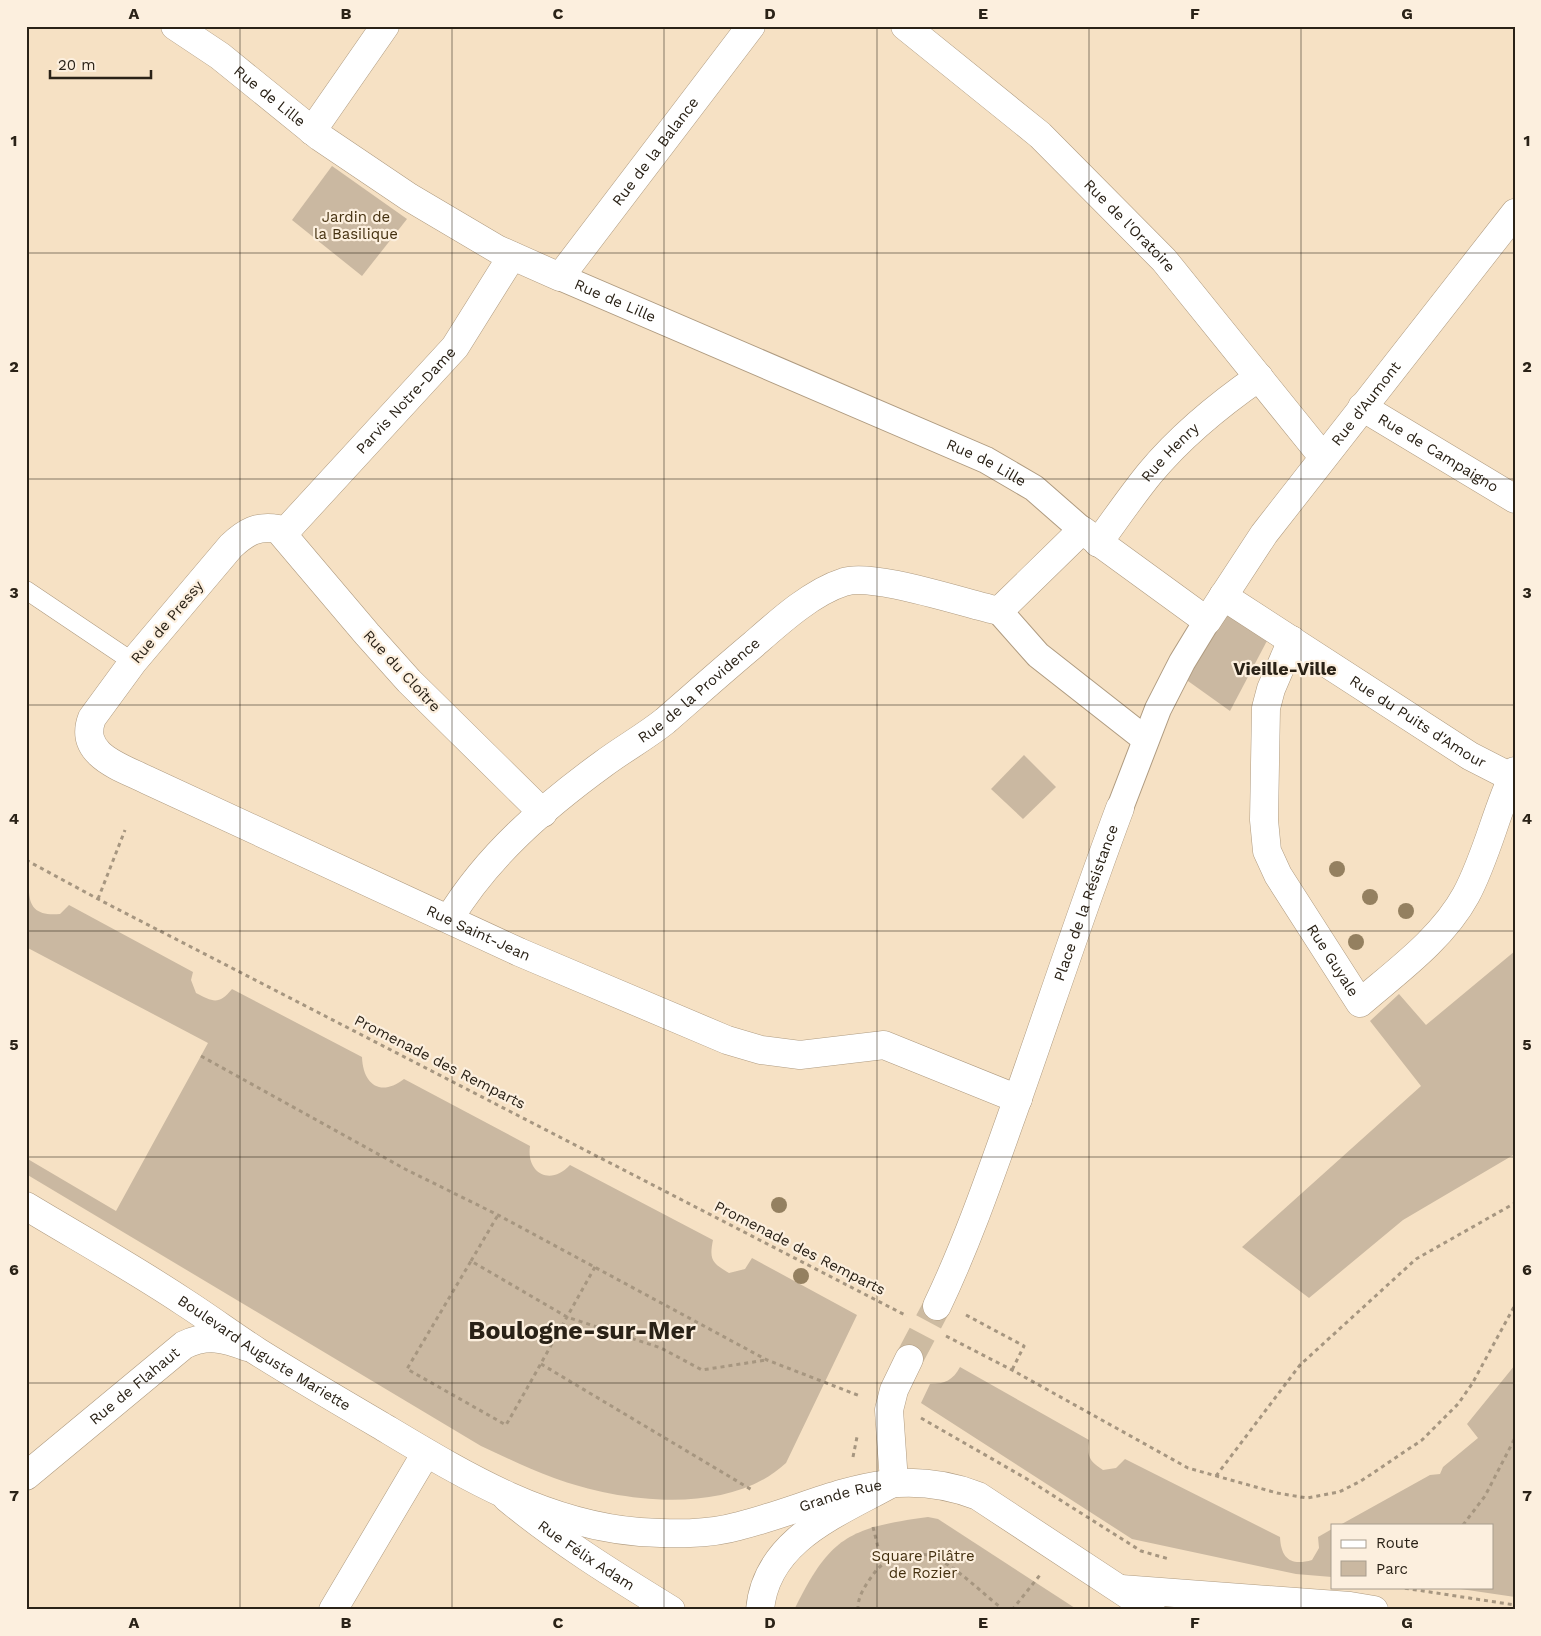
<svg xmlns="http://www.w3.org/2000/svg" width="1541" height="1636" font-family="'Work Sans',sans-serif">
<style>
.green{fill:#cab8a1}
.lines{fill:none;stroke-linecap:round;stroke-linejoin:round}
.minor-tunnel{stroke:#cdbba1;stroke-width:28;stroke-dasharray:28 14;stroke-linecap:butt}
.service-casing{stroke:#af9b80;stroke-width:19}
.pedestrian-casing{stroke:#af9b80;stroke-width:28}
.minor-casing{stroke:#af9b80;stroke-width:29}
.secondary-casing{stroke:#af9b80;stroke-width:29}
.path{stroke:#a69680;stroke-width:3;stroke-dasharray:4 4;stroke-linecap:butt}
.service{stroke:#fff;stroke-width:18}
.pedestrian{stroke:#fff;stroke-width:26}
.minor{stroke:#fff;stroke-width:28}
.secondary{stroke:#fff;stroke-width:28}
.tree{fill:#948060}
.grid{fill:none;stroke:#2a2217;stroke-width:1;stroke-opacity:0.55}
.labels{text-anchor:middle;stroke-width:4.5;stroke-linejoin:round;paint-order:stroke}
.street-label{font-size:15px;fill:#2a2217;stroke:#fcefde}
.park-label{font-size:15px;fill:#44300f;stroke:#fcefde}
.quarter-label{font-size:18px;font-weight:bold;fill:#2a2217;stroke:#fcefde}
.town-label{font-size:25px;font-weight:bold;fill:#2a2217;stroke:#fcefde}
.neatline{fill:none;stroke:#2a2217;stroke-width:2}
.grid-label{font-size:16px;text-anchor:middle;font-weight:bold;fill:#2a2217}
</style>
<rect width="100%" height="100%" fill="#f6e1c4"/>
<!-- green -->
<g class="green">
<path d="M332 166 407 219 362 276 292 220Z"/>
<path d="M1226 613 1269 637 1230 711 1181 676Z"/>
<path d="M1024 755 1056 787 1023 819 991 789Z"/>
<path d="M26 884 29 886C28 909 38 916 60 914L69 905 193 972 191 980 196 993C213 1002 219 1005 232 989L362 1057C363 1085 381 1097 404 1079L530 1146C526 1174 551 1186 570 1165L713 1240C709 1260 712 1263 729 1273L745 1269 752 1258 857 1315 786 1463C729 1516 622 1503 554 1478 529 1469 505 1457 481 1446L26 1174V1158L116 1211 208 1043 26 947Z"/>
<path d="M1515 951V1154L1403 1220 1309 1298 1242 1247 1421 1086 1370 1021 1399 994 1426 1025Z"/>
<path d="M1515 1365V1597L1447 1587H1492V1525H1340L1430 1475 1440 1474 1443 1467 1478 1438 1467 1424Z"/>
<path d="M960 1367 1089 1440C1086 1456 1090 1462 1103 1470L1116 1468 1125 1459 1280 1537C1281 1559 1291 1566 1312 1560L1319 1548 1318 1537 1332 1529V1577L1296 1574 1132 1539 921 1403 930 1384C945 1384 953 1380 960 1367Z"/>
<path d="M928 1517 938 1519 1078 1610H794C830 1537 848 1528 928 1517Z"/>
</g>
<g class="lines">
<!-- minor-tunnel -->
<path class="minor-tunnel" d="M909 1359 937 1306"/>
<defs>
<path id="service" d="M26 590 133 662"/>
<g id="pedestrian">
<path id="s1" d="M560 277 986 460 1034 488 1082 530"/>
<path d="M999 611 1038 655 1145 739"/>
<path d="M1120 808 1158 709 1182 662 1207 621"/>
</g>
<g id="minor">
<path id="s2" d="M175 26 220 56 320 137 409 197 497 249 560 277 751 26"/>
<path id="s3" d="M905 26 1040 135 1164 260 1323 457"/>
<path d="M312 131 385 26"/>
<path id="s4" d="M1362 407 1515 499"/>
<path id="s5" d="M284 533 455 347 512 256"/>
<path id="s6" d="M1098 543C1115 520 1132 495 1150 473 1180 437 1220 404 1259 377"/>
<path id="s7" d="M1223 596 1470 756 1515 779"/>
<path id="s8" d="M1292 640 1271 689 1266 708 1264 820 1267 851 1278 875 1360 1003C1397 971 1442 939 1466 895 1487 856 1496 811 1515 771"/>
<path id="s9" d="M543 813 409 681 367 634 278 529C258 525 246 532 231 546L133 662 92 718C78 755 121 767 147 780L519 952 727 1040 761 1050 800 1055 884 1045 1018 1099"/>
<path id="s10" d="M449 919C487 856 544 807 603 764 623 749 645 737 665 721 695 695 724 669 754 644 779 622 812 592 844 582 872 572 966 604 999 611L1082 530 1207 621 1264 534 1515 213"/>
<path id="s11" d="M937 1306C969 1239 993 1168 1018 1098 1052 1001 1084 904 1120 808"/>
<path id="s12" d="M26 1476 184 1345C207 1334 224 1338 247 1347"/>
<path id="s13" d="M507 1498C559 1541 614 1575 671 1610"/>
<path d="M1121 1589 1350 1606 1374 1610"/>
<path d="M333 1610 426 1453"/>
<path d="M760 1610C766 1539 839 1513 894 1482L889 1410 894 1390 909 1359"/>
</g>
<g id="secondary">
<path id="s14" d="M26 1206C79 1238 133 1268 184 1302 209 1318 233 1336 258 1352 298 1377 339 1401 380 1425 462 1474 542 1524 640 1532 673 1534 707 1535 739 1526 826 1504 887 1461 978 1496L1151 1610"/>
</g>
</defs>
<!-- service casing -->
<use href="#service" class="service-casing"/>
<!-- pedestrian casing -->
<use href="#pedestrian" class="pedestrian-casing"/>
<!-- minor casing -->
<use href="#minor" class="minor-casing"/>
<!-- secondary casing -->
<use href="#secondary" class="secondary-casing"/>
<!-- path -->
<g class="path">
<path d="M26 860 98 899 907 1316"/>
<path d="M98 899 125 830"/>
<path d="M201 1056 405 1169 498 1215 767 1360 860 1396"/>
<path d="M471 1261 498 1215"/>
<path d="M595 1267C565 1320 536 1373 506 1425L407 1369 471 1261 567 1317 661 1348 702 1370 766 1360"/>
<path d="M966 1315 1024 1346 1012 1370"/>
<path d="M946 1336 1012 1370 1188 1468 1277 1493 1307 1498 1339 1492 1361 1481 1422 1440 1458 1404 1472 1384 1515 1305"/>
<path d="M541 1364 752 1490"/>
<path d="M921 1418 1027 1479 1141 1551 1169 1559"/>
<path d="M853 1457 857 1437"/>
<path d="M1216 1476 1300 1365 1416 1259 1515 1203"/>
<path d="M1463 1525 1485 1496 1515 1438"/>
<path d="M873 1527 882 1563"/>
<path d="M1397 1587 1515 1605"/>
<path d="M858 1610C857 1596 867 1583 875 1572 889 1554 920 1548 940 1560 963 1573 983 1594 1004 1610"/>
<path d="M1012 1610 1040 1575"/>
</g>
<!-- service -->
<use href="#service" class="service"/>
<!-- pedestrian -->
<use href="#pedestrian" class="pedestrian"/>
<!-- minor -->
<use href="#minor" class="minor"/>
<!-- secondary -->
<use href="#secondary" class="secondary"/>
</g>
<!-- trees -->
<g class="tree">
<circle cx="1337" cy="869" r="8"/>
<circle cx="1370" cy="897" r="8"/>
<circle cx="1406" cy="911" r="8"/>
<circle cx="1356" cy="942" r="8"/>
<circle cx="779" cy="1205" r="8"/>
<circle cx="801" cy="1276" r="8"/>
</g>
<!-- grid -->
<path class="grid" d="M240 26V1610M452 26V1610M664 26V1610M877 26V1610M1089 26V1610M1301 26V1610M26 253H1515M26 479H1515M26 705H1515M26 931H1515M26 1157H1515M26 1383H1515"/>
<g class="labels">
<!-- street labels -->
<g class="street-label">
<text dy="5" stroke="none"><textPath href="#s2" startOffset="118">Rue de Lille</textPath></text>
<text dy="5" stroke="none"><textPath href="#s2" startOffset="619">Rue de la Balance</textPath></text>
<text dy="5" stroke="none"><textPath href="#s3" startOffset="301">Rue de l'Oratoire</textPath></text>
<text dy="5" stroke="none"><textPath href="#s1" startOffset="60">Rue de Lille</textPath></text>
<text dy="5" stroke="none"><textPath href="#s5" startOffset="180">Parvis Notre-Dame</textPath></text>
<text dy="5" stroke="none"><textPath href="#s10" startOffset="1222">Rue d'Aumont</textPath></text>
<text dy="5" stroke="none"><textPath href="#s4" startOffset="89">Rue de Campaigno</textPath></text>
<text dy="5" stroke="none"><textPath href="#s6" startOffset="116">Rue Henry</textPath></text>
<text dy="5" stroke="none"><textPath href="#s1" startOffset="465">Rue de Lille</textPath></text>
<text transform="translate(167 622) rotate(-50)" y="5">Rue de Pressy</text>
<text transform="translate(402 671) rotate(47)" y="5">Rue du Cloître</text>
<text dy="5" stroke="none"><textPath href="#s10" startOffset="341">Rue de la Providence</textPath></text>
<text dy="5" stroke="none"><textPath href="#s7" startOffset="232">Rue du Puits d'Amour</textPath></text>
<text dy="5" stroke="none"><textPath href="#s11" startOffset="430">Place de la Résistance</textPath></text>
<text dy="5" stroke="none"><textPath href="#s9" startOffset="1121">Rue Saint-Jean</textPath></text>
<text dy="5" stroke="none"><textPath href="#s8" startOffset="344">Rue Guyale</textPath></text>
<text transform="translate(440 1062) rotate(27)" y="5">Promenade des Remparts</text>
<text transform="translate(800 1248) rotate(27)" y="5">Promenade des Remparts</text>
<text dy="5" stroke="none"><textPath href="#s14" startOffset="280">Boulevard Auguste Mariette</textPath></text>
<text dy="5" stroke="none"><textPath href="#s12" startOffset="141">Rue de Flahaut</textPath></text>
<text dy="5" stroke="none"><textPath href="#s14" startOffset="906">Grande Rue</textPath></text>
<text dy="5" stroke="none"><textPath href="#s13" startOffset="98">Rue Félix Adam</textPath></text>
</g>
<!-- park labels -->
<g class="park-label">
<text x="356" y="222">Jardin de<tspan x="356" dy="17">la Basilique</tspan></text>
<text x="923" y="1561">Square Pilâtre<tspan x="923" dy="17">de Rozier</tspan></text>
</g>
<!-- quarter labels -->
<g class="quarter-label">
<text x="1285" y="675">Vieille-Ville</text>
</g>
<!-- town labels -->
<g class="town-label">
<text x="582" y="1339">Boulogne-sur-Mer</text>
</g>
</g>
<!-- border -->
<rect width="1541" height="1636" fill="none" stroke="#fcefde" stroke-width="55"/>
<!-- legend -->
<rect x="1331" y="1524" width="162" height="65" fill="#fcefde" stroke="#a89d8e"/>
<rect x="1341" y="1540" width="25" height="8" fill="#ffffff" stroke="#a89d8e"/>
<text x="1376" y="1548" font-size="15" fill="#2a2217">Route</text>
<rect x="1341" y="1561" width="25" height="15" fill="#cab8a1" stroke="#a89d8e"/>
<text x="1376" y="1574" font-size="15" fill="#2a2217">Parc</text>
<!-- scale -->
<path d="M50 70v8h101v-8" fill="none" stroke="#2a2217" stroke-width="2.5"/>
<text x="58" y="70" font-size="15" fill="#2a2217" stroke="#fcefde" stroke-width="4" paint-order="stroke">20 m</text>
<rect x="28" y="28" width="1486" height="1580" class="neatline"/>
<g class="grid-label">
<text x="134" y="19">A</text>
<text x="346" y="19">B</text>
<text x="558" y="19">C</text>
<text x="770" y="19">D</text>
<text x="983" y="19">E</text>
<text x="1195" y="19">F</text>
<text x="1407" y="19">G</text>
<text x="14" y="146">1</text>
<text x="1527" y="146">1</text>
<text x="14" y="372">2</text>
<text x="1527" y="372">2</text>
<text x="14" y="598">3</text>
<text x="1527" y="598">3</text>
<text x="14" y="824">4</text>
<text x="1527" y="824">4</text>
<text x="14" y="1050">5</text>
<text x="1527" y="1050">5</text>
<text x="14" y="1275">6</text>
<text x="1527" y="1275">6</text>
<text x="14" y="1501">7</text>
<text x="1527" y="1501">7</text>
<text x="134" y="1628">A</text>
<text x="346" y="1628">B</text>
<text x="558" y="1628">C</text>
<text x="770" y="1628">D</text>
<text x="983" y="1628">E</text>
<text x="1195" y="1628">F</text>
<text x="1407" y="1628">G</text>
</g>
</svg>
